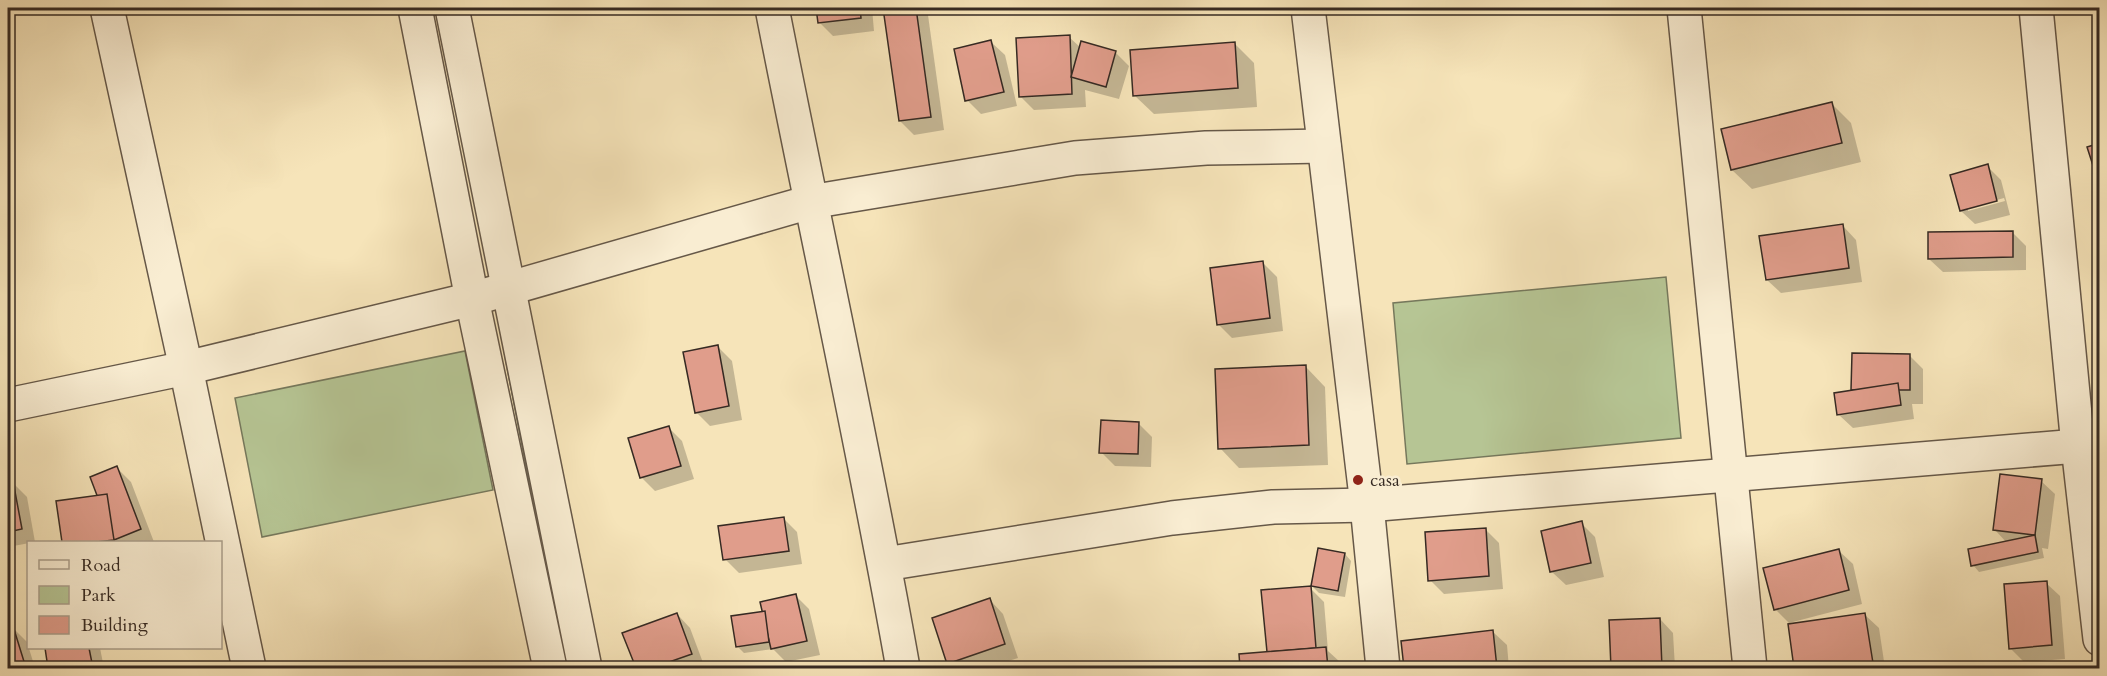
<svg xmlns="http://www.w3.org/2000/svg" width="2107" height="676" font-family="Cardo,serif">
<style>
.green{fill:#b6c594;stroke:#76785c;stroke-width:1.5}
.shadow{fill:#0003;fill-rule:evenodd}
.building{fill:#e09d8b;stroke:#362a23;stroke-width:1.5}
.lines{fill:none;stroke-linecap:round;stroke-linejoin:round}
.minor-casing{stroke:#665848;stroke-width:36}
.minor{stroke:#f9edd2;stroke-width:33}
.poi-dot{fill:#8f2418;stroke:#f9edd2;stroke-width:2}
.labels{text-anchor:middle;stroke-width:5;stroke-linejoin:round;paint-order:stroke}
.poi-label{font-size:18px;fill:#362a23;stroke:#f9edd2;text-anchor:start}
</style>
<rect width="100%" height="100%" fill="#f6e4b9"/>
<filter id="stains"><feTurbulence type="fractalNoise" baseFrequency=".00333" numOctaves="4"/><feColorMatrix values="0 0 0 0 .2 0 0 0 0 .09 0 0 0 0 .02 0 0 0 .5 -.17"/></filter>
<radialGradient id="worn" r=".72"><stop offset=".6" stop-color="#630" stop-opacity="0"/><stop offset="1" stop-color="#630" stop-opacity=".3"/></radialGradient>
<!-- green -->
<g class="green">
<path d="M1666 277 1681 438 1407 464 1393 303Z"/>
<path d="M499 325 559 605 555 606 552 603Z"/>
<path d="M465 351 493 490 262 537 235 398Z"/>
</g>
<!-- shadow -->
<g class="shadow">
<path d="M817 8H872L874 31 833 36 819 22Z"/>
<path d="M884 8H927L944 130 914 135 900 121Z"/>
<path d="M1069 37 1081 48 1115 52 1129 66 1119 99 1085 90 1086 107 1034 110 1020 96Z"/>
<path d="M991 42 1005 55 1017 106 981 114 967 100Z"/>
<path d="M1234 43 1254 63 1257 107 1154 114 1134 95Z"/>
<path d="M1832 104 1851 123 1861 162 1752 189 1732 170Z"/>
<path d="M1987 166 2001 180 2010 215 1975 224 1961 211ZM2004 198 2005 201 1968 211V208Z"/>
<path d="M1843 226 1856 240 1862 282 1781 293 1767 280Z"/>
<path d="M2012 232 2026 246V270L1943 272 1929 259Z"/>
<path d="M1263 263 1277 277 1283 331 1232 338 1218 324Z"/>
<path d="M718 347 732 361 742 420 710 426 696 412Z"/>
<path d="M1853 355 1910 356 1923 369V404H1912L1914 419 1853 428 1839 415 1853 392Z"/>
<path d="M1306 367 1325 387 1328 465 1239 468 1220 448Z"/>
<path d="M1139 424 1152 437 1151 467 1115 466 1101 452Z"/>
<path d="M668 427 682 441 694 479 655 491 641 477Z"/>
<path d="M117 468 131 482 154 542H64L58 502 99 496Z"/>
<path d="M2041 481 2055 494 2048 549 2042 548 2044 558 1979 572 1973 565 2007 543 1995 530Z"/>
<path d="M13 483 27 497 35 542 8 547V484Z"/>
<path d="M783 518 797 532 802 564 739 573 725 559Z"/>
<path d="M1581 523 1595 537 1604 577 1566 585 1552 572 1543 532Z"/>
<path d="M1485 529 1499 543 1503 589 1444 594 1430 580Z"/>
<path d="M1839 551 1853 564 1862 604 1789 623 1775 609Z"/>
<path d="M1345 554 1351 561 1345 597 1319 593 1312 586Z"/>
<path d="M2046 583 2060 596 2065 659 2024 662 2010 648Z"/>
<path d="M1310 588 1324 602 1328 651 1340 662V668H1242L1241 655 1268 653Z"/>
<path d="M795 595 809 609 820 655 786 662 773 649 744 653 737 646 764 612Z"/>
<path d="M990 600 1003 614 1018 658 986 668H954L948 663Z"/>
<path d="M677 614 690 628 705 668H637L624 634Z"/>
<path d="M1865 615 1879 628 1885 668H1796L1789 626Z"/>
<path d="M1660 619 1673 633 1675 668H1612L1611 621Z"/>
<path d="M13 628 27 642 35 668H8V629Z"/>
<path d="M1493 632 1507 645 1509 668H1406L1403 642Z"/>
<path d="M46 648H100L104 668H50Z"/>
</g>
<!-- building -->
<g class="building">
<path d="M816 8H860L861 18 818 23Z"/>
<path d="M883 8H916L931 117 899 121Z"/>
<path d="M1070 35 1072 94 1019 97 1016 38Z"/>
<path d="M991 40 1004 92 965 101 954 49Z"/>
<path d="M1081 41 1116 51 1106 87 1071 77Z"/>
<path d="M1235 42 1238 88 1133 96 1130 50Z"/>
<path d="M1832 102 1842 143 1731 170 1721 129Z"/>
<path d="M2100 143V177L2097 178 2087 147Z"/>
<path d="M1988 164 1997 201 1960 211 1950 175Z"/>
<path d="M1843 224 1849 268 1766 280 1759 236Z"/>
<path d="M2013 231V257L1928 259V232Z"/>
<path d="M1263 261 1270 318 1217 325 1210 268Z"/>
<path d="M718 345 729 406 695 413 683 352Z"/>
<path d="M1852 353 1910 354V390H1851Z"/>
<path d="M1306 365 1309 445 1218 449 1215 369Z"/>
<path d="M1898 383 1901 405 1837 415 1834 393Z"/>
<path d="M1101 420 1139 422 1138 454 1099 453Z"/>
<path d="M669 426 681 466 640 478 628 438Z"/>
<path d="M117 466 141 529 114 540 90 477Z"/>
<path d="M2000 474 2042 479 2035 535 1993 530Z"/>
<path d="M13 481 22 529 8 532V482Z"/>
<path d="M107 494 114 540 96 542H62L56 501Z"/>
<path d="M784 517 789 551 723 560 718 526Z"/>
<path d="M1582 521 1591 563 1550 572 1541 531Z"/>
<path d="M1486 528 1489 576 1428 581 1425 532Z"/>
<path d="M2035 535 2038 552 1971 566 1968 549Z"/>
<path d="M1318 548 1345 553 1338 591 1311 586Z"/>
<path d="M1839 549 1849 590 1774 610 1763 568Z"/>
<path d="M2047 581 2052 645 2009 649 2004 584Z"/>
<path d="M1311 586 1316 648 1267 652 1261 590Z"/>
<path d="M796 594 807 641 771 649 760 602Z"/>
<path d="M990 598 1005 644 947 664 932 618Z"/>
<path d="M765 611 769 642 736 647 731 616Z"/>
<path d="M677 613 692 654 652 668H636L622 633Z"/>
<path d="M1865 613 1873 663 1837 668H1794L1788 624Z"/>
<path d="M1660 618 1662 668H1611L1609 620Z"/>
<path d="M13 626 26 668H8V628Z"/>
<path d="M1493 630 1497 668H1404L1401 641Z"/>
<path d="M1326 647 1328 668H1240L1239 654Z"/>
<path d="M45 648H89L93 668H48Z"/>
</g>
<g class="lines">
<defs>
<g id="minor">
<path d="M107 8 186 368 249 668"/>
<path d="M415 8 472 299 550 668"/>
<path d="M452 8 585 668"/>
<path d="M772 8C815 228 864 447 903 668"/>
<path d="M1308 8 1367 505 1383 668"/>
<path d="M1684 8 1750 668"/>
<path d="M2036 8 2078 446 2100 639"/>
<path d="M8 405 186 368 472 299 810 202 1075 158 1206 148 1324 146"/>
<path d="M885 564 1172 518 1273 507 1367 505 2078 446"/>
</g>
</defs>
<!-- minor casing -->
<use href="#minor" class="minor-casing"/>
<!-- minor -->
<use href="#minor" class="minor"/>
</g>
<!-- markers -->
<circle class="poi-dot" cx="1358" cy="480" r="6"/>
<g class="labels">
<!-- poi labels -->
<g class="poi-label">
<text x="1370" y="486">casa</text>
</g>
</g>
<!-- margin -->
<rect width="2107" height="676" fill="none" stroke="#f6e4b9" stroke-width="30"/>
<rect x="9" y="9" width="2089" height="658" fill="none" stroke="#362a23" stroke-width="3"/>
<rect x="15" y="15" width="2077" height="646" fill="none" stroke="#362a23" stroke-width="1.5"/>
<!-- legend -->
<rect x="27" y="541" width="195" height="108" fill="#f9edd2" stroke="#ab9f8c" stroke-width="1.5"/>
<rect x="39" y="560" width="30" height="9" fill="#f9edd2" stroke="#ab9f8c" stroke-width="1.5"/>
<text x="81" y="571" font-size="18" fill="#362a23">Road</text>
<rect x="39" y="586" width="30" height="18" fill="#b6c594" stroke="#ab9f8c" stroke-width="1.5"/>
<text x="81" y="601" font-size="18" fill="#362a23">Park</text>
<rect x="39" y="616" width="30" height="18" fill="#e09d8b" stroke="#ab9f8c" stroke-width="1.5"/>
<text x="81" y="631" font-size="18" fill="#362a23">Building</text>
<rect width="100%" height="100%" filter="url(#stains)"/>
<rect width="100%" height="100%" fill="url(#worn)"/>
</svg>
